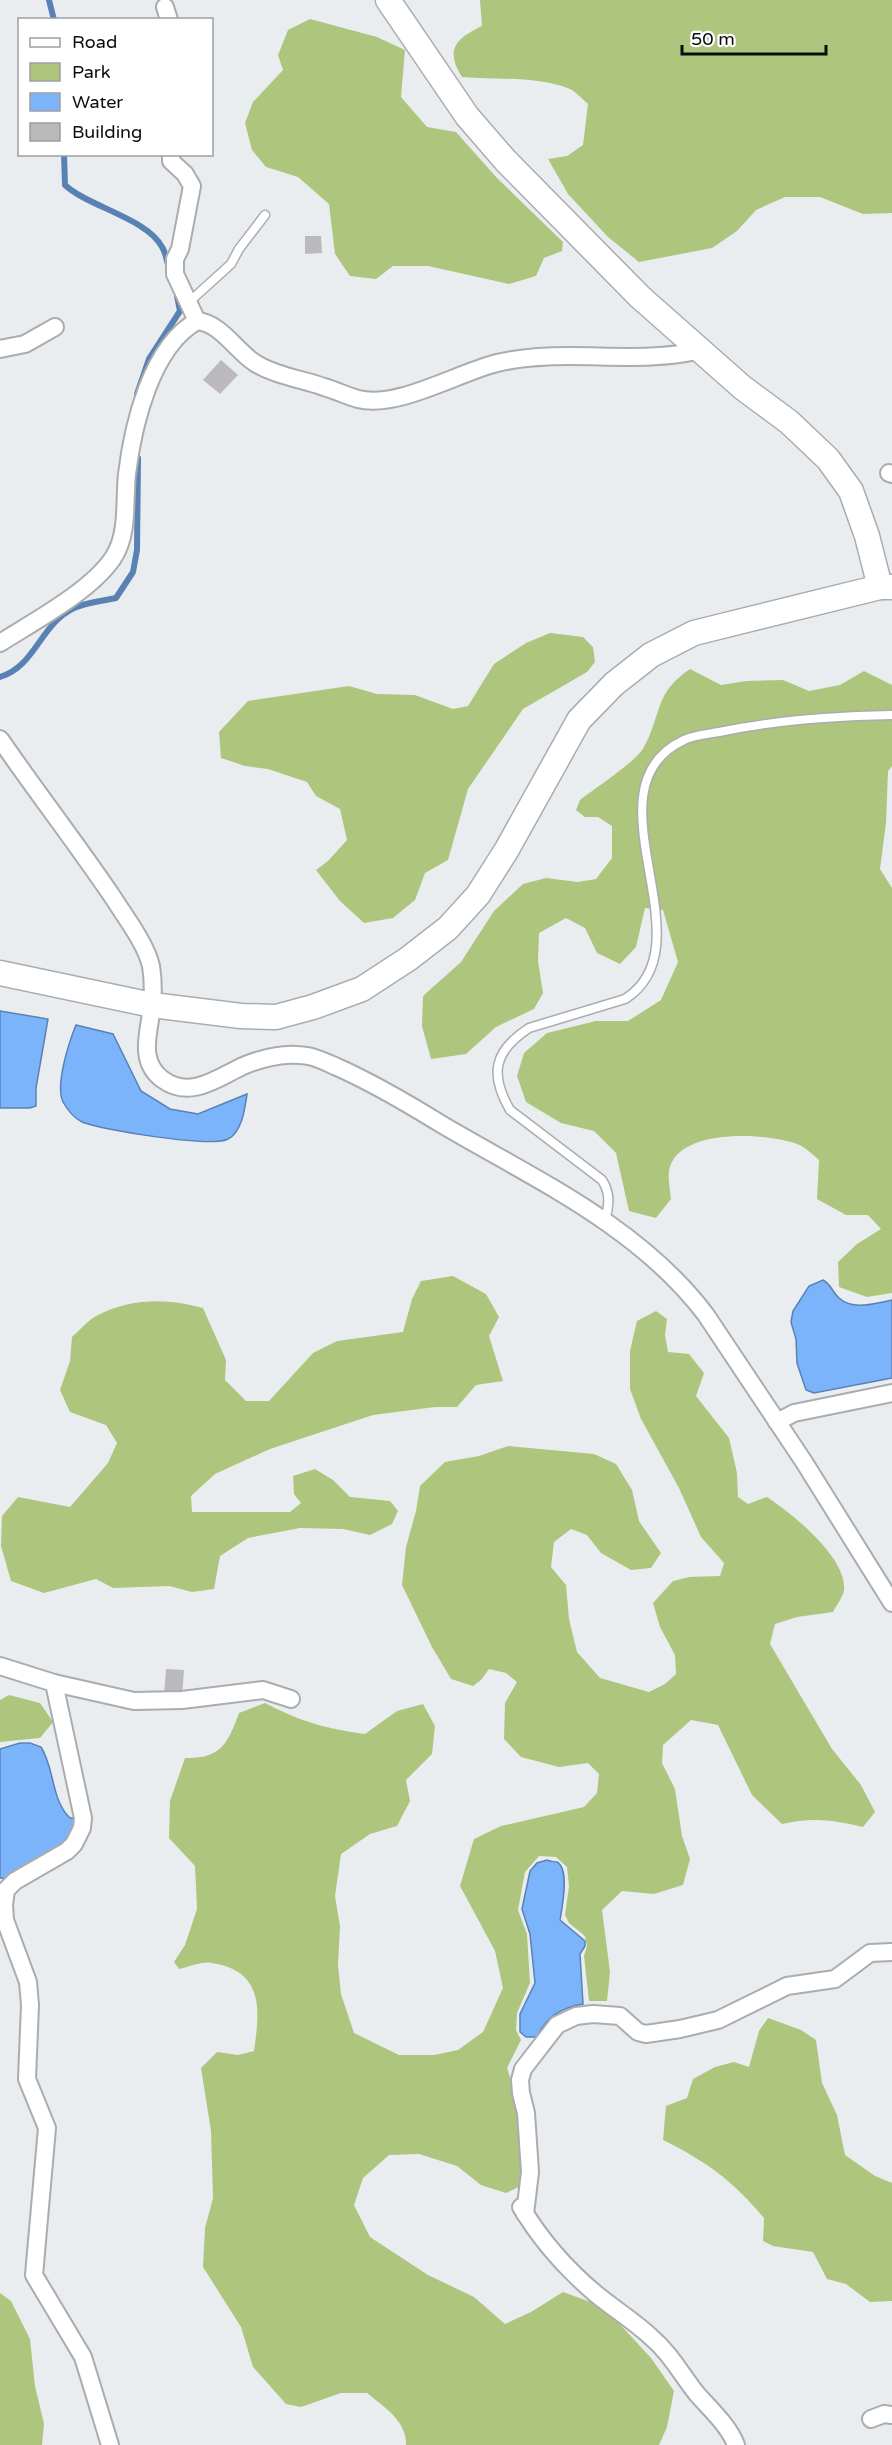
<svg xmlns="http://www.w3.org/2000/svg" width="892" height="2445" font-family="'Varela Round',sans-serif">
<style>
.green{fill:#aec57d}
.water{fill:#7bb4fb;stroke:#5982b4;stroke-width:1.5}
.lines{fill:none;stroke-linecap:round;stroke-linejoin:round}
.stream{stroke:#5982b4;stroke-width:6}
.building{fill:#bbb9bc}
.lane-casing{stroke:#aaacaf;stroke-width:11}
.street-casing{stroke:#aaacaf;stroke-width:20}
.secondary-casing{stroke:#aaacaf;stroke-width:27}
.lane{stroke:#fff;stroke-width:8}
.street{stroke:#fff;stroke-width:16}
.secondary{stroke:#fff;stroke-width:24}
</style>
<rect width="100%" height="100%" fill="#eaedf0"/>
<!-- green -->
<g class="green">
<path d="M480 0H892V213L863 214 820 197H785L756 210 737 231 712 248 639 262 608 237 568 194 548 159 567 156 583 145 588 104C582 99 576 92 570 89 537 76 497 80 462 77 445 50 455 39 482 26Z"/>
<path d="M310 19 377 37 405 50 401 97 427 127 456 132 497 178 563 242 562 251 544 258 536 276 509 284 428 266H393L376 279 350 276 335 254 329 204 298 177 266 167 252 150 245 123 253 102 283 70 278 55 288 30Z"/>
<path d="M550 633 583 637 593 647 595 662 587 672 523 709 468 789 448 860 425 873 415 900 393 918 364 923 340 901 316 870 328 861 347 840 340 809 316 796 307 782 268 769 245 766 221 758 219 732 248 701 349 686 377 694 415 695 453 709 468 706 494 664 526 643Z"/>
<path d="M690 669 721 685 746 681 783 680 809 691 840 685 864 671 892 685V766L888 771 886 823 880 869 892 888V1293L867 1297 839 1287 838 1262 857 1244 881 1229 868 1215H846L817 1199 819 1160C813 1155 805 1147 797 1144 766 1133 677 1127 669 1171 668 1179 670 1190 671 1199L656 1218 629 1211 616 1153 594 1131 561 1123 526 1102 517 1076 524 1053 547 1033 596 1021H628L661 1000 678 962 663 910 645 908 636 947 620 964 597 953 585 928 566 918 539 933 538 961 543 993 534 1009 496 1027 466 1054 431 1059 422 1026 423 996 461 962 494 911 523 884 546 878 578 882 596 879 612 858V826L598 817H585L576 810 580 800C595 788 636 762 644 747 662 714 654 693 690 669Z"/>
<path d="M453 1276 486 1294 499 1317 489 1336 503 1381 476 1385 457 1407H435L373 1415 270 1449 215 1474 191 1496 192 1512H290L301 1503 294 1494 293 1476 315 1469 333 1480 350 1497 390 1501 398 1511 392 1524 370 1535 343 1529 300 1528 248 1538 220 1556 214 1589 192 1592 169 1586 113 1588 96 1579 44 1593 11 1581 1 1546 2 1516 18 1497 70 1507 108 1463 117 1443 106 1425 70 1412 60 1390 70 1361 72 1337C80 1330 88 1320 98 1315 131 1298 168 1298 203 1308L226 1360 225 1380 246 1401H269L313 1353 337 1341 403 1332 412 1299 421 1281Z"/>
<path d="M656 1311 667 1319 665 1335 668 1352 689 1354 704 1373 696 1396 729 1438 737 1473 738 1497 748 1504 767 1497C791 1513 847 1557 844 1590 843 1597 836 1606 833 1612L797 1617 775 1624 770 1644 832 1749 861 1785 875 1812 863 1827C833 1820 813 1817 782 1824L752 1795 718 1725 691 1720 663 1745 662 1763 675 1789 682 1836 690 1859 683 1885 654 1894 622 1891 602 1910 610 1972 607 2001H589L584 1956 587 1946 585 1936 569 1923 565 1915 569 1886 567 1867 556 1857 539 1856 525 1872 518 1910 527 1934 530 1983 517 2013 516 2030 521 2040 507 2068 519 2106 523 2185 506 2193 481 2185 457 2166 419 2154 389 2155 363 2178 354 2205 370 2237 428 2275 474 2297 505 2324 531 2312 563 2292 604 2307 651 2358 674 2391 667 2427 659 2445H406C407 2421 384 2407 367 2393H341L301 2407 286 2404 253 2367 241 2327 203 2267 205 2228 213 2198 211 2131 201 2068 217 2052 238 2055 254 2051C260 2010 264 1971 212 1963 203 1961 189 1967 179 1969L174 1962 185 1945 197 1909 195 1866 169 1838 170 1801 185 1758C221 1759 228 1743 239 1713L265 1703C299 1721 327 1729 365 1734L397 1711 423 1704 435 1726 432 1754 406 1780 410 1801 397 1826 370 1834 341 1854 335 1896 340 1926 338 1965 341 1994 354 2033 399 2055H434L458 2050 483 2032 503 1988 495 1951 460 1886 474 1839 501 1826 584 1807 597 1793 599 1774 588 1763 559 1767 521 1757 504 1739 505 1703 517 1682 506 1673 489 1669 481 1680 473 1686 451 1679 432 1647 402 1585 406 1547 416 1511 420 1486 445 1462 479 1456 508 1446 594 1454 616 1464 632 1490 639 1521 661 1553 651 1568 631 1570 601 1553 587 1535 571 1529 554 1542 551 1567 566 1585 569 1619 577 1652 600 1678 649 1692 665 1684 676 1674 675 1655 660 1627 653 1603 673 1581 689 1577 720 1576 724 1563 701 1537 679 1488 641 1419 630 1389V1351L637 1321Z"/>
<path d="M9 1695 40 1703 53 1722 40 1738 0 1742V1700Z"/>
<path d="M768 2018 801 2030 816 2040 822 2083 837 2115 845 2155 875 2176 892 2183V2301L870 2302 846 2284 827 2279 813 2252 773 2246 763 2241 764 2218C732 2180 707 2162 663 2140L666 2106 687 2098 693 2079 715 2067 734 2062 749 2067 759 2031Z"/>
<path d="M0 2293 11 2301 30 2339 35 2386 44 2424 42 2445H0Z"/>
</g>
<!-- water -->
<g class="water">
<path d="M0 1011 48 1019 36 1088V1106L30 1108H0Z"/>
<path d="M76 1025 113 1034 141 1091 170 1109 198 1114 247 1094C245 1108 242 1132 228 1139 212 1148 101 1130 82 1122 74 1118 67 1109 63 1102 55 1085 69 1042 76 1025Z"/>
<path d="M823 1280C832 1285 832 1292 839 1298 853 1311 876 1303 892 1300V1378L814 1393 806 1390 797 1363 796 1339 791 1322 793 1311 809 1286Z"/>
<path d="M20 1743H30L41 1747C55 1769 51 1800 70 1818H78L69 1843 8 1879 0 1878V1749Z"/>
<path d="M547 1860C549 1861 556 1862 557 1862 570 1869 562 1908 560 1920L585 1941V1946L580 1954 583 2004C561 2008 547 2016 537 2037H526L520 2032V2014L535 1983 530 1934 522 1909 530 1871 537 1863Z"/>
</g>
<g class="lines">
<!-- stream -->
<g class="stream">
<path d="M49 0 54 20"/>
<path d="M64 154 65 185C87 206 148 219 162 247 166 253 167 262 169 269"/>
<path d="M137 394 149 359 180 311 177 296"/>
<path d="M0 677C36 666 40 624 74 608 87 602 103 601 116 598L133 572 137 550 138 458"/>
</g>
</g>
<!-- building -->
<g class="building">
<path d="M305 236H321L322 253 305 254Z"/>
<path d="M221 360 238 375 220 394 203 380Z"/>
<path d="M166 1669 184 1670 182 1696 164 1695Z"/>
</g>
<g class="lines">
<defs>
<g id="lane">
<path d="M189 302 231 264 239 249 265 215"/>
<path d="M605 1221C609 1205 611 1194 602 1180L510 1110C489 1074 494 1051 529 1028L625 999C712 944 581 788 684 740 694 735 708 734 719 732 776 720 834 716 892 715"/>
</g>
<g id="street">
<path d="M165 7 169 20"/>
<path d="M171 154V161L185 174 192 186 180 249 175 259V274L197 321"/>
<path d="M0 349 25 344 55 327"/>
<path d="M889 473 892 474"/>
<path d="M0 643C33 622 91 591 113 558 129 534 124 501 127 474 133 425 151 347 197 321 221 323 236 351 255 363 276 376 302 379 324 387 335 390 347 396 358 399 397 409 457 373 497 363 565 347 634 366 701 350"/>
<path d="M0 739C37 793 77 844 114 899 126 918 146 944 151 966 153 978 153 995 152 1007 149 1032 138 1061 162 1079 190 1100 217 1078 243 1066 264 1057 286 1052 308 1056 318 1058 328 1063 337 1067 373 1083 407 1103 441 1124 534 1179 639 1226 706 1315L804 1462 892 1603"/>
<path d="M777 1422 794 1413 892 1393"/>
<path d="M0 1666 54 1683 83 1818 82 1828 74 1844 67 1851 15 1881 6 1890 4 1905 5 1920 28 1982 30 2005 27 2079 47 2128 34 2275 83 2357 110 2445"/>
<path d="M54 1683 134 1701 182 1700 263 1690 291 1699"/>
<path d="M521 2207C542 2242 565 2268 596 2294 614 2309 634 2321 651 2337 671 2354 681 2374 697 2394 710 2409 729 2426 736 2445"/>
<path d="M525 2214 530 2172 526 2113 521 2093 520 2080 523 2069 557 2025 576 2016 593 2014 620 2016 638 2032 646 2034 680 2029 718 2020 787 1986 835 1979 870 1953 892 1952"/>
<path d="M871 2419 884 2414 892 2415"/>
</g>
<g id="secondary">
<path d="M388 0 467 116 505 160 640 297 743 388 789 422 828 459 851 491 867 536 880 587"/>
<path d="M0 973 152 1005 241 1016 276 1017 313 1007 362 989 408 959 448 928 478 895 506 851 579 720 614 684 651 655 694 633 880 587H892"/>
</g>
</defs>
<!-- lane casing -->
<use href="#lane" class="lane-casing"/>
<!-- street casing -->
<use href="#street" class="street-casing"/>
<!-- secondary casing -->
<use href="#secondary" class="secondary-casing"/>
<!-- lane -->
<use href="#lane" class="lane"/>
<!-- street -->
<use href="#street" class="street"/>
<!-- secondary -->
<use href="#secondary" class="secondary"/>
</g>
<!-- legend -->
<rect x="18" y="18" width="195" height="138" fill="#ffffff" stroke="#9d9e9e" stroke-width="1.5"/>
<rect x="30" y="38" width="30" height="9" fill="#ffffff" stroke="#9d9e9e" stroke-width="1.5"/>
<text x="72" y="48" font-size="18" fill="#0b0c0d">Road</text>
<rect x="30" y="63" width="30" height="18" fill="#aec57d" stroke="#9d9e9e" stroke-width="1.5"/>
<text x="72" y="78" font-size="18" fill="#0b0c0d">Park</text>
<rect x="30" y="93" width="30" height="18" fill="#7bb4fb" stroke="#9d9e9e" stroke-width="1.5"/>
<text x="72" y="108" font-size="18" fill="#0b0c0d">Water</text>
<rect x="30" y="123" width="30" height="18" fill="#bbb9bc" stroke="#9d9e9e" stroke-width="1.5"/>
<text x="72" y="138" font-size="18" fill="#0b0c0d">Building</text>
<!-- scale -->
<path d="M682 45v9h144v-9" fill="none" stroke="#0b0c0d" stroke-width="3"/>
<text x="691" y="45" font-size="18" fill="#0b0c0d" stroke="#ffffff" stroke-width="4.5" paint-order="stroke">50 m</text>
</svg>
